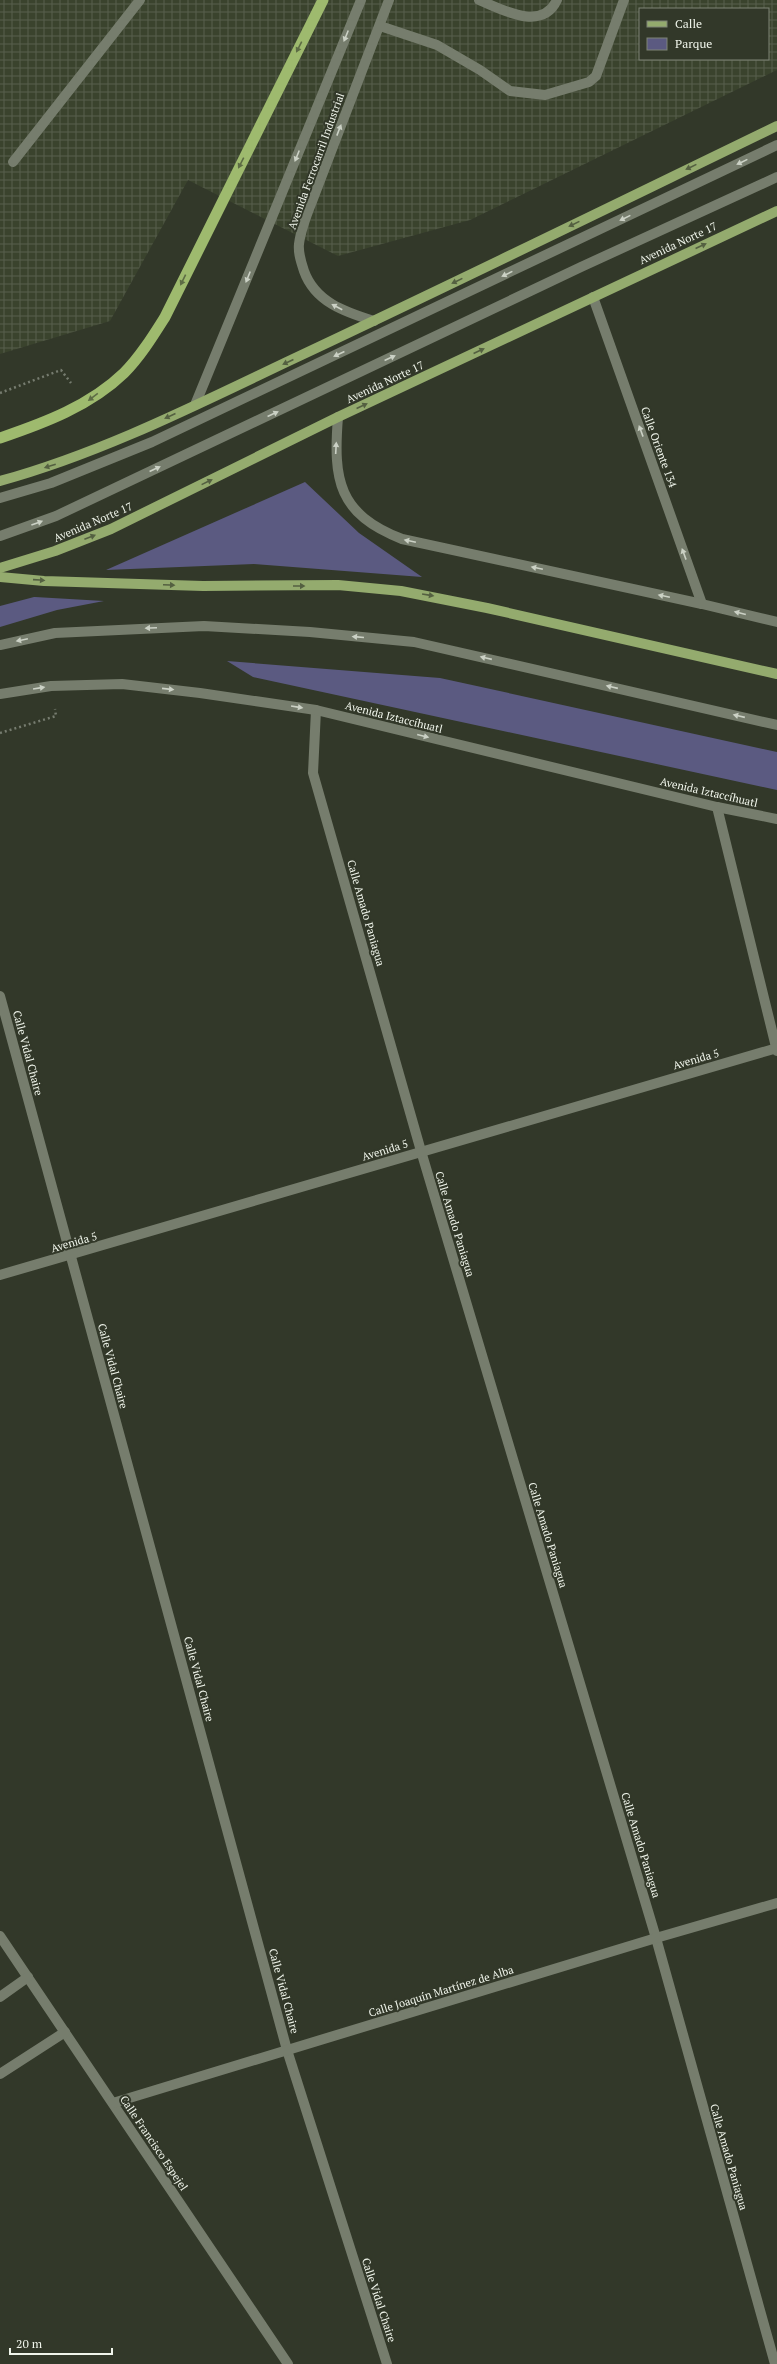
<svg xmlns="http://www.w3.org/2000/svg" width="777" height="2364" font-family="'PT Serif',serif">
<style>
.industrial{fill:url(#industrial-grid);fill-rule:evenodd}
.green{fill:#5b5a81}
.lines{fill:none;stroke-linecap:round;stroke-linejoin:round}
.path{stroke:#767c6f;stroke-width:2.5;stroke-dasharray:2 3;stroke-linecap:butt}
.service{stroke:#767d6d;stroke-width:10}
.minor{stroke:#767d6d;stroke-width:10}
.secondary{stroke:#767d6d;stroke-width:10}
.primary{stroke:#94ab6e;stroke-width:10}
.trunk{stroke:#9eba6e;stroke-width:11}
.oneway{fill:#cbd1c5}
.oneway2{fill:#5d6c45}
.oneway3{fill:#546041}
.labels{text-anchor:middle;stroke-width:4;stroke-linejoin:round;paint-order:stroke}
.street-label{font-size:11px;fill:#f0f5eb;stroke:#323829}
</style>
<defs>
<pattern id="industrial-grid" width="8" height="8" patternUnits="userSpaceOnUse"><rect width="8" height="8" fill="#3a432d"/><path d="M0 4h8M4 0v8" fill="none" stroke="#575f4c"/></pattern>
</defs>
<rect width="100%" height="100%" fill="#323829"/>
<!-- industrial -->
<path class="industrial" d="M0 0H777V70L470 220 338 256 188 180 110 321 0 354ZM640 9H768V59H640Z"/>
<!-- green -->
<g class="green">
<path d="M305 482 359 533 422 577 254 564 106 570Z"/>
<path d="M34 597H35L104 601 57 610 0 627V606Z"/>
<path d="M227 661 440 678 777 752V790L253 677Z"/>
</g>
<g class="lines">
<!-- path -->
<g class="path">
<path d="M0 393 61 370 71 383"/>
<path d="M0 733 56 716 55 709"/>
</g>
<!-- service -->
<g class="service">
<path d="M479 0C503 10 542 32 557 0"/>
<path d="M380 26 437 45 480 70 510 91 545 95 589 82 596 76 624 0"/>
<path d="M13 162 140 0"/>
<path d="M195 405 361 0"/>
<path d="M0 498 51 483 152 442 777 145"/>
<path d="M0 536 56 516 581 267 777 177"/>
</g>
<!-- minor -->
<g class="minor">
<path d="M593 297 702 604"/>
<path d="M374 321C345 312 315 302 304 271 301 262 298 253 299 244 301 228 307 214 313 199L389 0"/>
<path d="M316 710 313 773 421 1151 656 1938 775 2364"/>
<path d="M717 807 777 1051"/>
<path d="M0 996 287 2050 387 2364"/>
<path d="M0 1275 777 1048"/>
<path d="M0 1936 288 2364"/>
<path d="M0 1997 28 1977"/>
<path d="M0 2074 65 2032"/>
<path d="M113 2103 656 1938 777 1903"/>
</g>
<!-- secondary -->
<g class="secondary">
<path d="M338 417C333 480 338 514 402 539L702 604 777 622"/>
<path d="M0 645 55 633 204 626 310 632 414 642 777 725"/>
<path d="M0 694 51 686 122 684 200 693 316 710 717 807 777 819"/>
</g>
<!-- primary -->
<g class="primary">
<path d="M0 481C102 453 198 404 293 359 455 283 616 204 777 126"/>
<path d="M0 568 55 551 111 529 338 417 777 211"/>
<path d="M0 577 44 581 203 586 338 585 401 591 487 608 777 674"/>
</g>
<!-- trunk -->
<path class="trunk" d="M0 438C44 423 90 406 124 373 140 357 153 336 165 317L323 0"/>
</g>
<!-- one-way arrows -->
<defs><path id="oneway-solid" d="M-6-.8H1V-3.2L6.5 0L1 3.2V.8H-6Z"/></defs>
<g class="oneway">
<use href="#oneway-solid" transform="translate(346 36) rotate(112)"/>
<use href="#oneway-solid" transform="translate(339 130) rotate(-69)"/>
<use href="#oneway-solid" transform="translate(297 156) rotate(112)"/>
<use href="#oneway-solid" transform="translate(742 162) rotate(154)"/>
<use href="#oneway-solid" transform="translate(625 218) rotate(154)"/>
<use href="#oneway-solid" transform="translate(507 274) rotate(154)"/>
<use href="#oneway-solid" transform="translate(248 277) rotate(112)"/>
<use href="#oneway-solid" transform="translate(337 307) rotate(-152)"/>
<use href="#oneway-solid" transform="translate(339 354) rotate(155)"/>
<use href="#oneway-solid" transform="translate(390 358) rotate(-25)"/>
<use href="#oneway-solid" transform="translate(273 414) rotate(-25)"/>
<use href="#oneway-solid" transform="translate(641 431) rotate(-110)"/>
<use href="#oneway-solid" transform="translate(336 448) rotate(-87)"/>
<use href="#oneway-solid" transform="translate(155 469) rotate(-25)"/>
<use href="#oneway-solid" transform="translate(37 523) rotate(-20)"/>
<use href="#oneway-solid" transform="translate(410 541) rotate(-168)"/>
<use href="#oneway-solid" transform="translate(684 554) rotate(-110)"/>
<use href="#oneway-solid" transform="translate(537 568) rotate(-168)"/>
<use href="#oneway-solid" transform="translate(664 596) rotate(-168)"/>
<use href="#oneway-solid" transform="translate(740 613) rotate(-166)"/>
<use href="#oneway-solid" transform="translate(151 628) rotate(178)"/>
<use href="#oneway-solid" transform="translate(358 637) rotate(-175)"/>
<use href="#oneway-solid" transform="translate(22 640) rotate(168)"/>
<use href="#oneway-solid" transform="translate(486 658) rotate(-167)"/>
<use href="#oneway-solid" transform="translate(612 687) rotate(-167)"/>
<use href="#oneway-solid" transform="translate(39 688) rotate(-9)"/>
<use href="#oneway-solid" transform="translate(168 689) rotate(6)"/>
<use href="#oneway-solid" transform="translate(297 707) rotate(9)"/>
<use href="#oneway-solid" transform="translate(739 716) rotate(-167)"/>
<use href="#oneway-solid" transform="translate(423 736) rotate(14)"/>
</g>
<g class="oneway2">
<use href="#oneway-solid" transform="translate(299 47) rotate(117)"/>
<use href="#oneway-solid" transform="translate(241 163) rotate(117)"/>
<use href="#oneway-solid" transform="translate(183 280) rotate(116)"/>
<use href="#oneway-solid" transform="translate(93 397) rotate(143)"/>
</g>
<g class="oneway3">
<use href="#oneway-solid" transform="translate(691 167) rotate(154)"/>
<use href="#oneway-solid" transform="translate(574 224) rotate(154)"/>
<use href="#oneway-solid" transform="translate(701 246) rotate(-25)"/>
<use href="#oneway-solid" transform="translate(457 281) rotate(154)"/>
<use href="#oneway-solid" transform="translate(479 351) rotate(-25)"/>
<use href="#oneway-solid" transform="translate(288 362) rotate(155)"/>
<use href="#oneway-solid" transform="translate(362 406) rotate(-25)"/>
<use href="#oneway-solid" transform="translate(170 416) rotate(156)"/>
<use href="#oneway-solid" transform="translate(50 466) rotate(163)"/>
<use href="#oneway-solid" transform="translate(207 482) rotate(-26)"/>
<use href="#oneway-solid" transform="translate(90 537) rotate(-21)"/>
<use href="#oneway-solid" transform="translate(39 580) rotate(4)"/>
<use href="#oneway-solid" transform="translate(169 585) rotate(2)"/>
<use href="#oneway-solid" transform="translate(299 586)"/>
<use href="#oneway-solid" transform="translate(428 595) rotate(9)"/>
</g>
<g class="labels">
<!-- street labels -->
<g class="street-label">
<text transform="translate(316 161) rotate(-70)" y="4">Avenida Ferrocarril Industrial</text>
<text transform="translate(678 243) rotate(-25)" y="4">Avenida Norte 17</text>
<text transform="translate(385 382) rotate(-25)" y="4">Avenida Norte 17</text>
<text transform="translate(659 447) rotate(70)" y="4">Calle Oriente 134</text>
<text transform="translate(93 522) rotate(-23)" y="4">Avenida Norte 17</text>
<text transform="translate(394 717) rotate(14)" y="4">Avenida Iztaccíhuatl</text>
<text transform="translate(709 792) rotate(13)" y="4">Avenida Iztaccíhuatl</text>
<text transform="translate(366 913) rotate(74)" y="4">Calle Amado Paniagua</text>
<text transform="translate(28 1053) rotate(75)" y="4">Calle Vidal Chaire</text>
<text transform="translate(696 1059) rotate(-16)" y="4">Avenida 5</text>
<text transform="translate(385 1150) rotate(-17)" y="4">Avenida 5</text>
<text transform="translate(455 1224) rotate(73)" y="4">Calle Amado Paniagua</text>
<text transform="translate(74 1242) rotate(-16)" y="4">Avenida 5</text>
<text transform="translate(113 1366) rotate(75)" y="4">Calle Vidal Chaire</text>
<text transform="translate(548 1535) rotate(73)" y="4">Calle Amado Paniagua</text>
<text transform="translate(199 1679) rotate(75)" y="4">Calle Vidal Chaire</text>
<text transform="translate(641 1845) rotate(73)" y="4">Calle Amado Paniagua</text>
<text transform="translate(284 1991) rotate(75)" y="4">Calle Vidal Chaire</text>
<text transform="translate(441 1991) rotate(-17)" y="4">Calle Joaquín Martínez de Alba</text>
<text transform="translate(154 2143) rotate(56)" y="4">Calle Francisco Espejel</text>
<text transform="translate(729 2157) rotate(74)" y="4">Calle Amado Paniagua</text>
<text transform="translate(379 2300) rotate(72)" y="4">Calle Vidal Chaire</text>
</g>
</g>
<!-- legend -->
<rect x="639" y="8" width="130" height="52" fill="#323829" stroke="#7e8477"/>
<rect x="647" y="21" width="20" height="6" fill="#94ab6e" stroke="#7e8477"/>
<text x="675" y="28" font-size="12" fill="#f0f5eb">Calle</text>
<rect x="647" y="38" width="20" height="12" fill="#5b5a81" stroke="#7e8477"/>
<text x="675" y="48" font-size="12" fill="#f0f5eb">Parque</text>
<!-- scale -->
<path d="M10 2348v6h102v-6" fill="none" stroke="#f0f5eb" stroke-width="2"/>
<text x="16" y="2348" font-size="12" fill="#f0f5eb" stroke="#323829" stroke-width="3" paint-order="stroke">20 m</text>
</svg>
